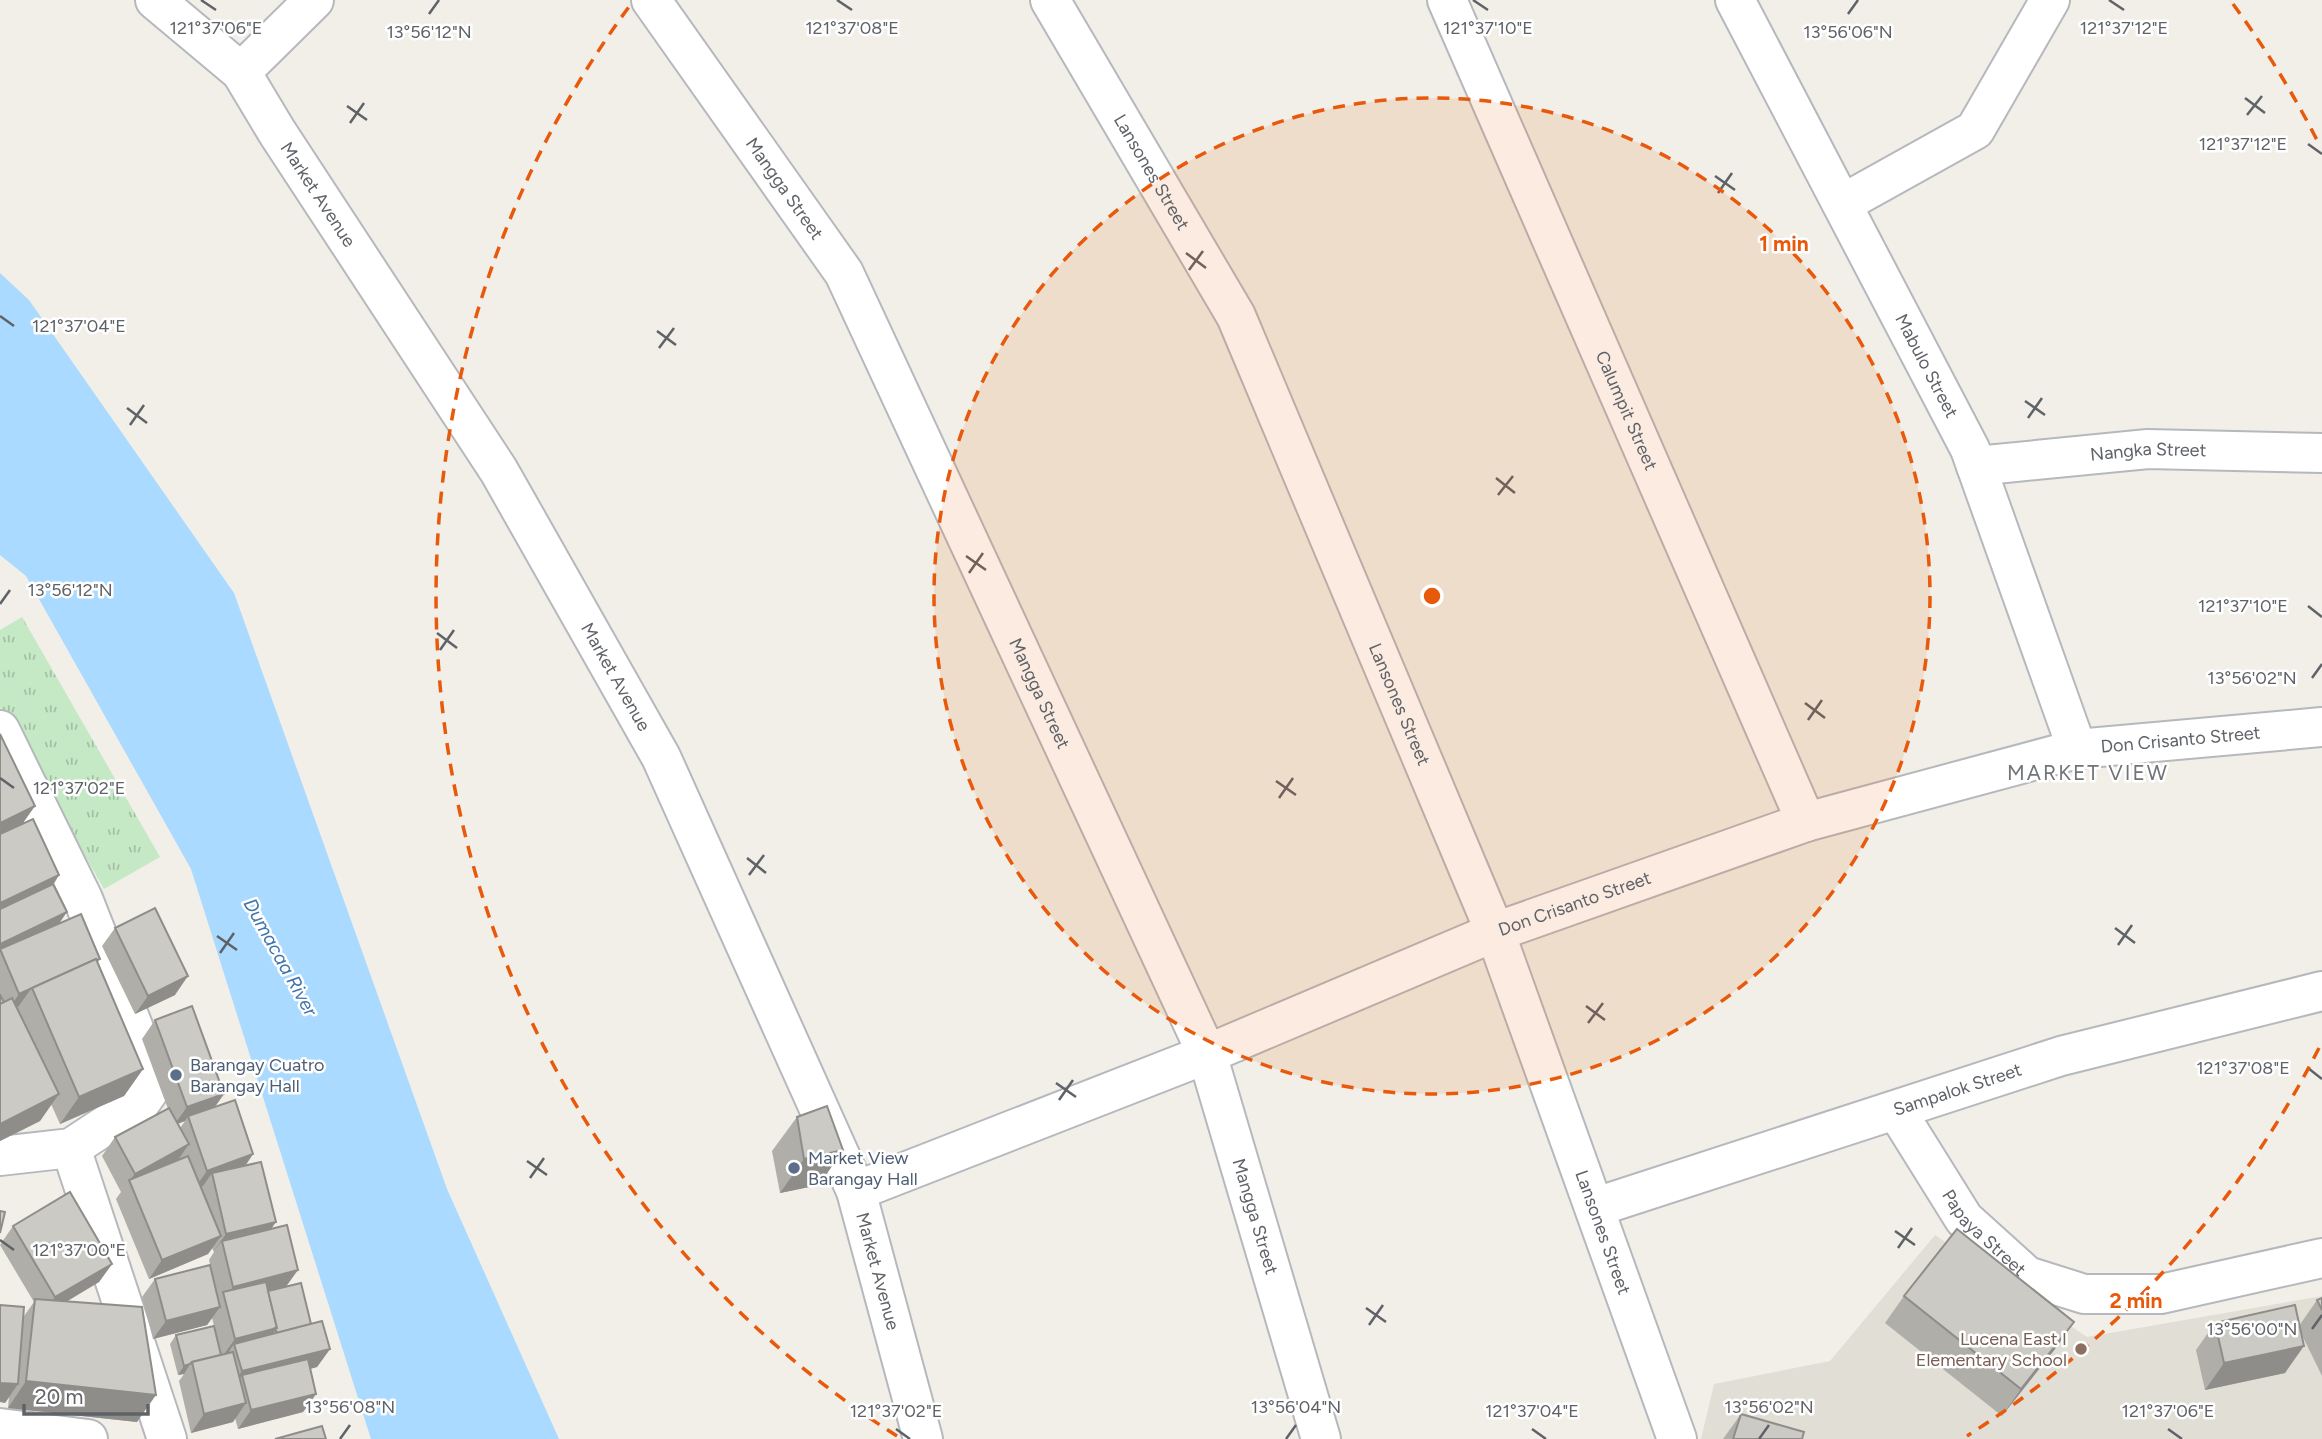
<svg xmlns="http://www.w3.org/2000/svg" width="2322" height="1439" font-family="Figtree,sans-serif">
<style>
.education{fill:#e1ded6}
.park{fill:url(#park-tufts)}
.water{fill:#aadaff}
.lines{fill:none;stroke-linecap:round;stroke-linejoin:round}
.minor-casing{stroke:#b5b8bc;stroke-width:42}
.minor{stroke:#fff;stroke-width:38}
.wall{fill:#afaea9;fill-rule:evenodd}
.shaded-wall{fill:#8f8d8a}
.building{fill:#cccac5;stroke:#8f8d8a;stroke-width:2}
.ticks{fill:none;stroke:#5f6368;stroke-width:2.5}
.ring{fill:none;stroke:#e8590c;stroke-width:3.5;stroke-dasharray:12 9}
.service-dot{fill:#5c6f8a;stroke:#fff;stroke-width:2.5}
.education-dot{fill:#8d6e63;stroke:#fff;stroke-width:2.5}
.labels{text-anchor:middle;stroke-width:5;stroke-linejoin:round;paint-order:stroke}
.street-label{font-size:18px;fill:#5f6368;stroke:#fff}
.service-label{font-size:18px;fill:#4e5e75;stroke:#fff;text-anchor:start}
.education-label{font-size:18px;fill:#785e54;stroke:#fff;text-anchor:end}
.water-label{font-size:19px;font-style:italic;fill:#4174aa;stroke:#fff}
.quarter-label{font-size:21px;letter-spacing:2px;fill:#70757a;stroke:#fff}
.ticks-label{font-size:18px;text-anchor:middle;fill:#5f6368;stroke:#fff;stroke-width:5;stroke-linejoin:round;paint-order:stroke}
.centre{fill:#e8590c;stroke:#fff;stroke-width:3.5}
.ring-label{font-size:21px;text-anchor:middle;font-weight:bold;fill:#e8590c;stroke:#fff;stroke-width:5;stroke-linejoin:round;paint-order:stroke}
</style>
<defs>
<pattern id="park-tufts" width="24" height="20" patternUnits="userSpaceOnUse" patternTransform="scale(1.75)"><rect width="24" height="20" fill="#c5e8c5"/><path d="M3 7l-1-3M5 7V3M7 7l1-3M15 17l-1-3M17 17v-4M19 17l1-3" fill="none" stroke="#a3c0a4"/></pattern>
</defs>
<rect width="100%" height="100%" fill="#f1efe8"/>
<!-- education -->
<path class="education" d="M1935 1235 2087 1337 2322 1296V1439H1701L1714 1384 1830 1361Z"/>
<!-- park -->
<path class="park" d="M22 617 160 857 104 889 0 707V630Z"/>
<!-- water -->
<path class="water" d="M0 273 29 300 234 593 447 1189 559 1439H371L191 869 26 576 0 555Z"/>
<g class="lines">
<defs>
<g id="minor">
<path id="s1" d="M155 0 241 72 277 132 499 471 661 757 856 1191 923 1439"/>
<path id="s2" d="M651 0 844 273 1207 1054 1321 1439"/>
<path id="s3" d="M1050 0 1236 316 1495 932 1677 1439"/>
<path id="s4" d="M1447 0 1806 822"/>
<path id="s5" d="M1735 0 1970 449 2077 749"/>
<path d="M241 72 314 0"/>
<path d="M1842 204 1975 130 2050 0"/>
<path id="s6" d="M1976 466 2148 449 2322 453"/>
<path d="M0 730 83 899 155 1082 141 1102 71 1148 0 1156"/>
<path id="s7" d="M1896 1110 1964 1219 2027 1276 2084 1294H2161L2322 1258"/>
<path d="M71 1148 167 1439"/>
<path id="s8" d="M856 1191 1207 1054 1495 932 1806 822 2077 749 2322 727"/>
<path id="s9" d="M1596 1207 2061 1056 2322 991"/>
<path d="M0 1428 88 1439"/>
</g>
</defs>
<!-- minor casing -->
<use href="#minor" class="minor-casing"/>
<!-- minor -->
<use href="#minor" class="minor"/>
</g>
<!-- wall -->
<g class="wall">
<path d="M0 734 24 823 59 875 54 884 59 923 100 959 98 962 143 1069 124 1096 60 1124 51 1104 40 1121 0 1141Z"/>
<path d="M115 928 175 995 135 1014 102 946Z"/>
<path d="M155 1020 224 1094 214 1108 253 1154 246 1165 271 1229 287 1286 311 1324 330 1349 317 1367 310 1369 316 1394 303 1412 238 1429 235 1418 233 1422 191 1433 179 1381 184 1374 178 1375 170 1344 176 1335 221 1354 212 1318 207 1325 153 1339 142 1297 155 1279 218 1299 209 1260 214 1252 212 1248 208 1254 149 1279 116 1199 121 1192 102 1156 115 1137 168 1109 142 1039ZM185 1121 180 1128 178 1124Z"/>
<path d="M797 1117 843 1150 819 1185 780 1193 772 1151Z"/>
<path d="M13 1226 112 1264 99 1282 66 1302 137 1422 8 1408 9 1397 5 1403 24 1316 34 1302 0 1245Z"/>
<path d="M1904 1296 2074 1322 2055 1349 2002 1416 1885 1323Z"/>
<path d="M2322 1298V1376L2301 1333 2285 1373 2205 1390 2196 1350 2215 1323 2299 1326 2317 1300Z"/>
<path d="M1741 1414 1802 1439H1723Z"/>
</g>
<!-- shaded-wall -->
<g class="shaded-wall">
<path d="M35 806 16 833 0 841V823Z"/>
<path d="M59 875 46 894 0 916V903Z"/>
<path d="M67 912 54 931 0 950V944Z"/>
<path d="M188 976 175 995 135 1014 148 996Z"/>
<path d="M31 989 18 1007 6 1013 19 994Z"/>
<path d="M143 1069 124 1096 60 1124 79 1097Z"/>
<path d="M59 1094 40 1121 0 1141V1124Z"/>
<path d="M224 1094 211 1112 188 1116 185 1121 174 1125 187 1107Z"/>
<path d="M189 1144 176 1163 129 1181 135 1174Z"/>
<path d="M843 1150 819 1185 780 1193 804 1159Z"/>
<path d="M253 1154 240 1173H212L203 1186 194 1189 207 1171Z"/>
<path d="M276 1222 263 1241H222L213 1252 226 1234Z"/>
<path d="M221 1236 208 1254 149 1279 162 1260Z"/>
<path d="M112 1264 99 1282 42 1316 55 1297Z"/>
<path d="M298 1270 285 1288 225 1299 233 1287Z"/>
<path d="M220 1307 207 1325 153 1339 166 1321Z"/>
<path d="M2074 1322 2055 1349 2002 1416 2021 1389Z"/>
<path d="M277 1328 264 1346 234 1344 226 1356 222 1357 235 1339Z"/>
<path d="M2304 1346 2285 1373 2205 1390 2224 1363Z"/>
<path d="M330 1349 317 1367 245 1386 242 1375 233 1389 229 1390 242 1371Z"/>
<path d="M190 1364 184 1374 178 1375 184 1366Z"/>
<path d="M26 1381 156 1395 137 1422 8 1408Z"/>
<path d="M0 1383 18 1384 5 1403 0 1402Z"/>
<path d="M316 1394 303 1412 238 1429 251 1410Z"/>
<path d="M246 1403 233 1422 191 1433 204 1414Z"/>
</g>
<!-- building -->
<g class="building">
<path d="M0 734 35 806 0 823Z"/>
<path d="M33 819 59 875 0 903V834Z"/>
<path d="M53 884 67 912 0 944V909Z"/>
<path d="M155 908 188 976 148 996 115 928Z"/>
<path d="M81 914 100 959 97 960 96 959 19 994 0 949Z"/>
<path d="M96 959 143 1069 79 1097 32 988Z"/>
<path d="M0 995 4 1002 0 1004Z"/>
<path d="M12 998 59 1094 0 1124V1004Z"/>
<path d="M192 1006 224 1094 187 1107 155 1020Z"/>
<path d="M235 1100 253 1154 207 1171 188 1116Z"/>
<path d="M827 1106 843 1150 804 1159 797 1117Z"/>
<path d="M169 1108 189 1144 135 1174 115 1137Z"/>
<path d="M188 1156 221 1236 162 1260 129 1180Z"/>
<path d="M261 1162 276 1222 226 1234 212 1173Z"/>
<path d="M70 1192 112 1264 55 1297 13 1226Z"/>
<path d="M0 1211 5 1212 0 1233Z"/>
<path d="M287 1225 298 1270 233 1287 222 1241Z"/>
<path d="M1957 1229 2074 1322 2021 1389 1904 1296Z"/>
<path d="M210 1265 220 1307 166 1321 155 1279Z"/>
<path d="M266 1282 277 1328 235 1339 223 1292Z"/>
<path d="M301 1283 311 1324 277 1333 275 1328H277L268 1291Z"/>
<path d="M2322 1298V1310L2317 1300Z"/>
<path d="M35 1299 142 1307 156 1395 26 1381Z"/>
<path d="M0 1305 24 1307 18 1384 0 1383Z"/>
<path d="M2295 1305 2304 1346 2224 1363 2215 1323Z"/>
<path d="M322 1321 330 1349 242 1371 234 1344Z"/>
<path d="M214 1326 221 1355 192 1362 190 1364 184 1366 176 1335Z"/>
<path d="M233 1352 246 1403 204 1414 192 1362Z"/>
<path d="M308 1359 316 1394 251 1410 242 1375Z"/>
<path d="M1741 1414 1804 1432 1802 1439H1733Z"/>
<path d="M322 1426 326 1439H275Z"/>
</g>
<!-- ticks -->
<path class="ticks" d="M201 0 216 10M837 0 852 10M1473 0 1488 10M2109 0 2124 10M429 14 439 0M1848 14 1858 0M2245 98 2265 113M347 106 367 120M2247 115 2262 96M350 123 364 103M2308 144 2322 154M1715 176 1735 190M1718 193 1732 173M1186 253 1206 268M1189 270 1203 251M0 316 14 326M657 331 676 345M659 348 674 328M2025 401 2045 415M127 408 147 423M2028 418 2042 398M130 425 144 405M1496 478 1515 493M1498 495 1513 476M966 556 986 570M969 573 983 553M0 604 10 590M2308 606 2322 617M437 633 457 648M440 650 454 630M2312 678 2322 664M1805 703 1825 718M1808 720 1822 700M0 778 14 788M1276 781 1296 795M1279 798 1293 778M747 858 766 873M749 875 764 855M2115 928 2135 943M217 936 237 950M2118 945 2132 925M220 953 234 933M1586 1006 1605 1020M1588 1023 1603 1003M2308 1068 2322 1079M1056 1083 1076 1097M1059 1100 1073 1080M527 1161 547 1175M530 1178 544 1158M1895 1231 1915 1245M0 1240 14 1250M1898 1248 1912 1228M1366 1308 1386 1322M1369 1325 1383 1305M2312 1329 2322 1315M896 1429 910 1439M1532 1429 1546 1439M2168 1429 2182 1439M340 1439 350 1425M1286 1439 1296 1425M1759 1439 1769 1425"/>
<!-- distance rings -->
<circle cx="1432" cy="596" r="498" fill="#e8590c" fill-opacity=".12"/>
<g class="ring">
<circle cx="1432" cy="596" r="498"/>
<path d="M2319 1048A996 996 0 0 1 1967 1436M897 1436A996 996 0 0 1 631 4M2233 4A996 996 0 0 1 2319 144"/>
</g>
<!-- markers -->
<g class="service-dot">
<circle cx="176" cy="1075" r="7"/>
<circle cx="794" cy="1168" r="7"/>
</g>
<circle class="education-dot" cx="2081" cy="1349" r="7"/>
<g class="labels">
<!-- street labels -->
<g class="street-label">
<text dy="6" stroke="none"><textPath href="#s3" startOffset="200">Lansones Street</textPath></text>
<text dy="6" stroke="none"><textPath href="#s2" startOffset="231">Mangga Street</textPath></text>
<text dy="6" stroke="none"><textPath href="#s1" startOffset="257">Market Avenue</textPath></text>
<text dy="6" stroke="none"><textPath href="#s5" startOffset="413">Mabulo Street</textPath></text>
<text dy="6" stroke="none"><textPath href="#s4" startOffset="448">Calumpit Street</textPath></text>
<text dy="6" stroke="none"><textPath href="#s6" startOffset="173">Nangka Street</textPath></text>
<text dy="6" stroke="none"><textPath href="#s1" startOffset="824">Market Avenue</textPath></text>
<text dy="6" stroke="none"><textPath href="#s2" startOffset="798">Mangga Street</textPath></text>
<text dy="6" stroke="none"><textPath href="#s3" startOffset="788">Lansones Street</textPath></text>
<text dy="6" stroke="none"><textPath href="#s8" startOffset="1404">Don Crisanto Street</textPath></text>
<text dy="6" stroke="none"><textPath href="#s8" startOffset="774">Don Crisanto Street</textPath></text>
<text dy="6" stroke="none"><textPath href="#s9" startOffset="380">Sampalok Street</textPath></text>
<text dy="6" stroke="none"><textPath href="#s2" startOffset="1365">Mangga Street</textPath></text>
<text dy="6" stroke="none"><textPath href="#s3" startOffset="1354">Lansones Street</textPath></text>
<text dy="6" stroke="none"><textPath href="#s7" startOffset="152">Papaya Street</textPath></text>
<text dy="6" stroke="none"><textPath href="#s1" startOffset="1475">Market Avenue</textPath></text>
</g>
<!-- service labels -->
<g class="service-label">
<text x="190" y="1071">Barangay Cuatro<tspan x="190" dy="21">Barangay Hall</tspan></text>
<text x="808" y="1164">Market View<tspan x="808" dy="21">Barangay Hall</tspan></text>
</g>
<!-- education labels -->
<g class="education-label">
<text x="2067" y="1345">Lucena East I<tspan x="2067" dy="21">Elementary School</tspan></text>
</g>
<!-- water labels -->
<g class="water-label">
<text transform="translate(281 957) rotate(61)" y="7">Dumacaa River</text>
</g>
<!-- quarter labels -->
<g class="quarter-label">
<text x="2088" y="780">MARKET VIEW</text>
</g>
</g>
<g class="ticks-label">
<text x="2124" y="34">121°37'12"E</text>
<text x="1488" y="34">121°37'10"E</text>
<text x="216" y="34">121°37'06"E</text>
<text x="852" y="34">121°37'08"E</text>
<text x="1848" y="38">13°56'06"N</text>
<text x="429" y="38">13°56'12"N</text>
<text x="2243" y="150">121°37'12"E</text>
<text x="79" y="332">121°37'04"E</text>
<text x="70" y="596">13°56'12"N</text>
<text x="2243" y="612">121°37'10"E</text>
<text x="2252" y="684">13°56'02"N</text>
<text x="79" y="794">121°37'02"E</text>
<text x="2243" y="1074">121°37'08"E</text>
<text x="79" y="1256">121°37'00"E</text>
<text x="2252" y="1335">13°56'00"N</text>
<text x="350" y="1413">13°56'08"N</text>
<text x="1296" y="1413">13°56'04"N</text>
<text x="1769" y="1413">13°56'02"N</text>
<text x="896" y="1417">121°37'02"E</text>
<text x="1532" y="1417">121°37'04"E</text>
<text x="2168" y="1417">121°37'06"E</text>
</g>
<circle cx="1432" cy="596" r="10" class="centre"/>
<g class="ring-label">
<text x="1784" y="251">1 min</text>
<text x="2136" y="1308">2 min</text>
</g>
<!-- scale -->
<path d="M24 1404v10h124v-10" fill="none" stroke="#5f6368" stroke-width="3.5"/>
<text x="35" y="1404" font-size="21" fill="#5f6368" stroke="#ffffff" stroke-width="5" paint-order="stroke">20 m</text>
</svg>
